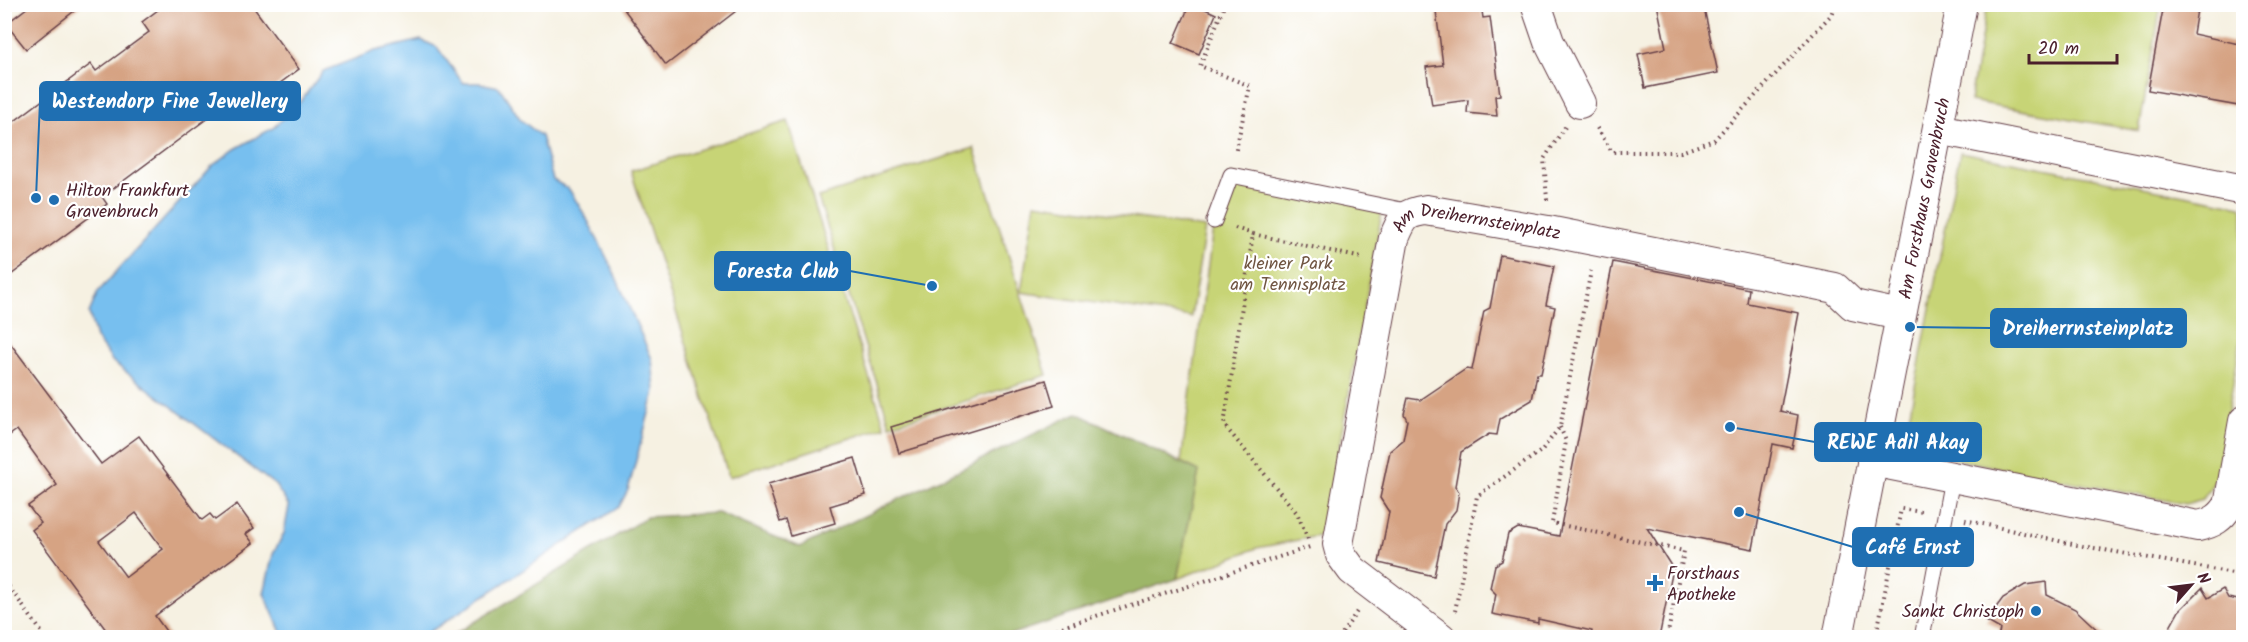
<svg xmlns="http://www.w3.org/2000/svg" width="2248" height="642" font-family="Kalam,sans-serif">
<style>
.green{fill:#c7d476;stroke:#887a50;stroke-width:1.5}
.forest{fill:#9db667;stroke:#746a49;stroke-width:1.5}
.water{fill:#77bfef;stroke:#606f8d;stroke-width:1.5}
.building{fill:#d6a383;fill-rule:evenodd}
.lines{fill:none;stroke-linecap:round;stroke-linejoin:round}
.lane-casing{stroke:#643e46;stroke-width:17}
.street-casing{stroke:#643e46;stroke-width:32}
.path{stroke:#643e46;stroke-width:4;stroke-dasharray:1.5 4.5;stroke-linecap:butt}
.lane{stroke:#fff;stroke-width:15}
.street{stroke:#fff;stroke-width:30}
.poi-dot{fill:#1f6fb2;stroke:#fff;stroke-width:2}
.labels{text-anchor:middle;stroke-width:4.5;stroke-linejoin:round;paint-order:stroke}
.poi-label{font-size:18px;fill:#4a1f2b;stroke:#fff;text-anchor:start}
.street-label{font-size:18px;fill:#4a1f2b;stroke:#fff}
.park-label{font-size:18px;fill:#705542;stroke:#fff}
.leader{fill:none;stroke:#1f6fb2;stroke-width:2}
.callout-dot{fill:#1f6fb2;stroke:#fff;stroke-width:2}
.callout{fill:#1f6fb2;stroke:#1f6fb2;stroke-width:2}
.callout-label{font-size:20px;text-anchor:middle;font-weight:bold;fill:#fff}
</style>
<rect width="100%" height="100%" fill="#fff"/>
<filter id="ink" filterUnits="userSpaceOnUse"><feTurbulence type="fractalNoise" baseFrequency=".0167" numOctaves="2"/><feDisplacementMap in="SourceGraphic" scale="12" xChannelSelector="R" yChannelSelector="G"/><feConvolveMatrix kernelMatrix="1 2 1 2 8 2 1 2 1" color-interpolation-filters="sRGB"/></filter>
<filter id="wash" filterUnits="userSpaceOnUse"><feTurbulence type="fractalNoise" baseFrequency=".008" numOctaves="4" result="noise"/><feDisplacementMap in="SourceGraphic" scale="24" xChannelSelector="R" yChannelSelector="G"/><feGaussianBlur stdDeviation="1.35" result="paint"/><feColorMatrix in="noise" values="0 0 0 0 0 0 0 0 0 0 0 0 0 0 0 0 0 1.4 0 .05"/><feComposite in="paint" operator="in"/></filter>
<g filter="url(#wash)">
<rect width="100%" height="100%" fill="#f6f1e2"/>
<!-- green -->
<g class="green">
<path d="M1987 5H2161L2139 131 1970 101Z"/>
<path d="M788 121 885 427 729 477 631 171Z"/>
<path d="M974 148 1047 375 890 425 818 197Z"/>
<path d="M1960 152 2241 206 2243 209V328L2216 479 2203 499 2185 504 1903 449Z"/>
<path d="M1231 175 1383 206 1323 535 1257 548 1177 579 1199 471 1181 462 1214 221Z"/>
<path d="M1035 203 1205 228 1191 317 1021 292Z"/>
</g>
<!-- forest -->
<path class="forest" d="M1077 413 1199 471 1177 579 1003 637H450L647 517 718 513 800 547Z"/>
<!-- water -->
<path class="water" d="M421 40 437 47 463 83H479L499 87 521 120 541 136 553 180 569 189 586 217 612 268 652 359 655 391 628 490 619 507 422 637H283L264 593 273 554 284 533 289 506 275 485 113 362 96 338 89 313 98 292 212 166 235 149 273 128 300 102 323 71 375 51Z"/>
<g id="blocks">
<!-- building -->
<g class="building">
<path d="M32 4H83L26 49 6 24Z"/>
<path d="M166 4H251L299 69 233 118 224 106 102 197 107 204 4 280V129L91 64 96 71 149 32 142 22Z"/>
<path d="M620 4H745L666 65Z"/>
<path d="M1190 4H1194L1216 14 1199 54 1173 43Z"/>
<path d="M1454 4H1481L1483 18 1490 17 1500 95 1495 96 1497 116 1467 113 1468 100 1432 105 1426 67 1443 65 1436 11 1455 8Z"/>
<path d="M1657 4H1703L1718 73 1645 88 1638 54 1666 48Z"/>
<path d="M2164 4H2198L2193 34 2244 45V107L2148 90Z"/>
<path d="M1500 255 1554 266 1546 305 1555 307 1541 374H1537L1532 400 1500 419 1497 435 1489 434 1461 452 1455 486 1459 492 1456 510 1445 524 1434 576 1379 563 1389 512 1380 498 1390 451 1403 440 1407 420 1404 414 1408 398 1420 400 1466 369 1472 370 1484 311 1490 308Z"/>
<path d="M1613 262 1749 289 1747 303 1799 313 1780 411 1798 415 1795 434 1792 448 1773 444 1753 549 1647 528 1673 569 1659 638H1591L1592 631 1538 619V623L1492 614 1496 594 1490 588 1495 565 1502 561 1508 534 1518 528 1559 536Z"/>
<path d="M4 335 101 464 139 436 202 520 210 514 215 520 237 504 254 528 246 534 253 543 155 616 171 638H112L32 530 41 523 28 506 57 485 17 430 4 439ZM136 513 163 549 126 577 99 541Z"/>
<path d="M1046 380 1054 406 899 453 891 427Z"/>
<path d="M855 458 866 495 830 506 835 523 791 536 786 520 780 522 768 484Z"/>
<path d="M2046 582 2047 595 2075 609 2106 638H1998L2000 629 1986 621 2003 598 2025 585Z"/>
<path d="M2202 588 2208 598 2223 589 2228 598 2244 601V638H2164L2179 611Z"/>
</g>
</g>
</g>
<g filter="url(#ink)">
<use href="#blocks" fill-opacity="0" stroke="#643e46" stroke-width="1.5"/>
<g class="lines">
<defs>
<g id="lane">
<path d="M1214 221 1231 175 1411 212"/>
<path d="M1922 638 1952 479"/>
</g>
<g id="street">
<path d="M1536 4 1549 42 1580 103"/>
<path d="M1938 129 2244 190"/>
<path d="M1872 461 2198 526C2213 523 2221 518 2229 505L2244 421"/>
<path id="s1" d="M1441 638 1352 570 1341 555 1338 544 1394 238C1403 218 1404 213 1426 210L1548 231 1835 288 1853 305 1900 315"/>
<path id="s2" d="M1838 638 1962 4"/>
</g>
</defs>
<!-- lane casing -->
<use href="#lane" class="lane-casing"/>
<!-- street casing -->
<use href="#street" class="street-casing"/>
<!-- path -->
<g class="path">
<path d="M1221 4 1224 6 1200 66 1250 86 1235 154"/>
<path d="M1597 128 1612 152H1681L1714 140 1831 15 1835 4"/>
<path d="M1547 200 1544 159 1565 127"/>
<path d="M1235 228 1253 234"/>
<path d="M1560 427 1566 441 1552 523 1684 551 1667 638"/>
<path d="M1965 520 2077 545 2244 575"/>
<path d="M1308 539 1297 513 1224 425 1253 234 1362 258"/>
<path d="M4 584H7L46 638"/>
<path d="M1455 611 1477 496 1541 451 1560 427 1591 271"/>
<path d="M1028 638 1310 547"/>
<path d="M1339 638 1358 610"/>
<path d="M1876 638 1901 509 1922 512"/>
</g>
<!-- lane -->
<use href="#lane" class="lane"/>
<!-- street -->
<use href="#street" class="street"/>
</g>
</g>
<!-- markers -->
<g class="poi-dot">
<circle cx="54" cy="200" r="6"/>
<path d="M1652 574h6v6h6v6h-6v6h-6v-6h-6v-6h6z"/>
<circle cx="2036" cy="611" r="6"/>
</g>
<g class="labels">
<!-- poi labels -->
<g class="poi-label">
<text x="66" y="196">Hilton Frankfurt<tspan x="66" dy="21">Gravenbruch</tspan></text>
<text x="1667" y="579">Forsthaus<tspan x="1667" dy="21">Apotheke</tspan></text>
<text x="2024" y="617" text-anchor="end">Sankt Christoph</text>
</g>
<!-- street labels -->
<g class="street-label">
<text dy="6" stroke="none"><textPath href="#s2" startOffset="448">Am Forsthaus Gravenbruch</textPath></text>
<text dy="6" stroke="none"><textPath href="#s1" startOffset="548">Am Dreiherrnsteinplatz</textPath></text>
</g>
<!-- park labels -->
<g class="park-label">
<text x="1288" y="269">kleiner Park<tspan x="1288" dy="21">am Tennisplatz</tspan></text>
</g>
</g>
<!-- callouts -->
<path class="leader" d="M36 198L40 101M932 286L850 271M1910 327L1991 328M1730 427L1815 442M1739 512L1853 547"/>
<g class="callout-dot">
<circle cx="36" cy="198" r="6"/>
<circle cx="932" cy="286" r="6"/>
<circle cx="1910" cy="327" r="6"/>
<circle cx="1730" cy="427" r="6"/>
<circle cx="1739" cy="512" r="6"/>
</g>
<g class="callout">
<rect x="40" y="82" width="260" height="38" rx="6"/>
<rect x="715" y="252" width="135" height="38" rx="6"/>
<rect x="1991" y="309" width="195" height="38" rx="6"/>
<rect x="1815" y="423" width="166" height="38" rx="6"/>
<rect x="1853" y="528" width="120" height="38" rx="6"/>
</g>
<g class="callout-label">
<text x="170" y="108">Westendorp Fine Jewellery</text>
<text x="783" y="278">Foresta Club</text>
<text x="2088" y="335">Dreiherrnsteinplatz</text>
<text x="1898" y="449">REWE Adil Akay</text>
<text x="1913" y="554">Café Ernst</text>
</g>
<!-- margin -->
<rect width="2248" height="642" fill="none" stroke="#fff" stroke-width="24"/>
<!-- north arrow -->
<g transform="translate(2191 585) rotate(62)" stroke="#ffffff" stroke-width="4.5" paint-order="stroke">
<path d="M0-4.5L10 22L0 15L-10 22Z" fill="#4a1f2b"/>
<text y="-9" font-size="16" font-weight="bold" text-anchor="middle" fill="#4a1f2b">N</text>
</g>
<!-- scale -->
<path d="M2029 54v9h88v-9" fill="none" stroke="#4a1f2b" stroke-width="3"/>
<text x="2038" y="54" font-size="18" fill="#4a1f2b" stroke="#ffffff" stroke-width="4.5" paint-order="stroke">20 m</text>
</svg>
